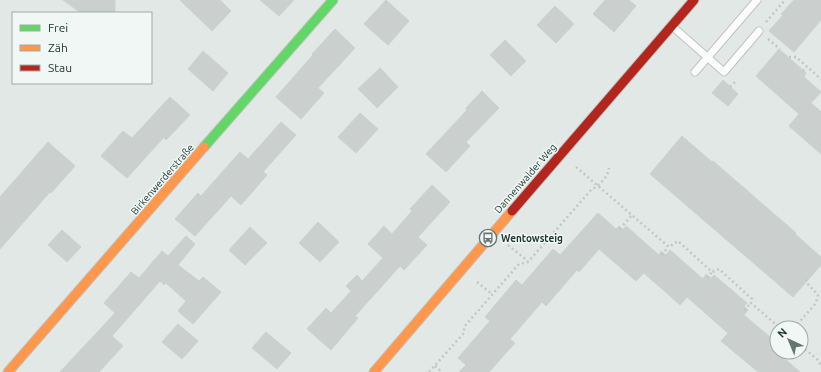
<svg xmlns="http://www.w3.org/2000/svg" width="821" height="372" font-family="Ubuntu,sans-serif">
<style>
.building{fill:#cbd0ce;stroke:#cbd1ce}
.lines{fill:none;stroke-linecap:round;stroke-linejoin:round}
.lane-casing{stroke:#bfc4c2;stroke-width:9}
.fast-casing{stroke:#bfc5c3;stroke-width:11}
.slow-casing{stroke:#bfc5c3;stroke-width:11}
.jam-casing{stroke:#bfc5c3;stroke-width:11}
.path{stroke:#c0c8c5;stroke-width:2.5;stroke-dasharray:2 3;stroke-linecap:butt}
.lane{stroke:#fbfcfb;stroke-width:7}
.fast{stroke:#63d668;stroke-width:9}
.slow{stroke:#ff974d;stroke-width:9}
.jam{stroke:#b3261e;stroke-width:9}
.labels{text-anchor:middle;stroke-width:3;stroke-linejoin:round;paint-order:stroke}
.street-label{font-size:10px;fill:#223933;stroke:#f0f7f4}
.poi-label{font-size:10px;font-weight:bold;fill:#223933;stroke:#f0f7f4;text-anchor:start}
</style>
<rect width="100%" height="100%" fill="#e2e8e5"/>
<!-- building -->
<g class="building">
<path d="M63 0H115V13H81Z"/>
<path d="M180 0H220L231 11 212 31Z"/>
<path d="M260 0H294L279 16Z"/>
<path d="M386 0 409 21 388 45 364 24Z"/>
<path d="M605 0H629L636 6 614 32 593 14Z"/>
<path d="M794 0H821V20L794 52 769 31 783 15 781 14Z"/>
<path d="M555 6 574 24 556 43 537 25Z"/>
<path d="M335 29 355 48 318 88 324 93 301 119 276 97 313 55 312 54Z"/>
<path d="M505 40 526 61 511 76 490 55Z"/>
<path d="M779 49 806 73 804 77 821 92 811 103 821 112V154L789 126 799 114 756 76Z"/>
<path d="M203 51 228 73 213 91 188 69Z"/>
<path d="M380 68 398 87 377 108 358 89Z"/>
<path d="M723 80 738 94 728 106 712 93Z"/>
<path d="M482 91 499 108 466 142 470 146 446 172 426 154 467 110 466 108Z"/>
<path d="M170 97 190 115 166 140 164 137 127 178 101 156 123 131 132 138Z"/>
<path d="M360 113 378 129 356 153 338 137Z"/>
<path d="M281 122 296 135 263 172 267 175 241 205 231 196 195 236 175 219 198 193 201 196 240 152 248 159Z"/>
<path d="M682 136 712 162 713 161 796 233 795 234 821 257V265L793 297 650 174Z"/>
<path d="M48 142 75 166 51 193 50 192 0 249V197Z"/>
<path d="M432 185 450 202 418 237 427 245 404 270 400 266 355 316 358 318 331 350 307 329 326 308 331 313 351 291 346 286 357 275 362 281 383 258 368 244 384 226 392 234 412 211 410 209Z"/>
<path d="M598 213 616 229 619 226 623 230 626 226 659 255 661 251 666 255 670 250 703 279 706 274 711 278 714 275 747 303 744 306 748 310 744 315 777 343V352L800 372H758L721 341 728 333 687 297 680 305 644 273 636 281 599 249 579 272 577 270 546 306 542 302 510 339 515 343 489 372H459L466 365 458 358 490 321 485 317 516 280 522 285 553 249 560 255Z"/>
<path d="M318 222 339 242 320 262 299 243Z"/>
<path d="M250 227 267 243 245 265 229 250Z"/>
<path d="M62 230 81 247 67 262 48 245Z"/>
<path d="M186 236 195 244 178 265 199 281 203 277 221 292 193 324 178 311 186 301 166 283 164 285 160 281 112 336 123 346 99 372H60L115 313 104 303 131 272 139 278 162 251 168 256Z"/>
<path d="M178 324 198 341 182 359 162 342Z"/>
<path d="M266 332 291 353 277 369 252 348Z"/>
</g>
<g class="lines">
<defs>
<g id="lane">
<path d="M672 26 724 72 759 31"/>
<path d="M695 72 757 0"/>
</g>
<path id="fast" d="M204 147 333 0"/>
<g id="slow">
<path d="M8 372 204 147"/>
<path d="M374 372 512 211"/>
</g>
<path id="jam" d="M512 211 694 0"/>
</defs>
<!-- lane casing -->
<use href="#lane" class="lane-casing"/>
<!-- fast casing -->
<use href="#fast" class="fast-casing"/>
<!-- slow casing -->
<use href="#slow" class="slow-casing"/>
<!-- jam casing -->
<use href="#jam" class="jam-casing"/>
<!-- path -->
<g class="path">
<path d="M766 22 785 0"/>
<path d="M768 39 780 49"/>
<path d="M789 57H796L821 79"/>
<path d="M803 71 807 67"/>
<path d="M730 87 735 82 733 80"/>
<path d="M576 167 669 247 678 241 712 272 719 269 752 299 751 303 780 328"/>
<path d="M620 229 632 215"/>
<path d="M508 245 528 261"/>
<path d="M662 255 668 247"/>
<path d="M707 278 712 272"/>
<path d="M477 282 492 294"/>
<path d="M744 310 751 303"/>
<path d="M794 328 816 303 818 295 806 282V277"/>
<path d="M801 346 818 360 821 366"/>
<path d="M777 347V346"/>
<path d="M435 366 442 372"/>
<path d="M429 372 464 333V327L519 264 528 262 591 190C599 185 608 178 609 168"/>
</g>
<!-- lane -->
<use href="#lane" class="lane"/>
<!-- fast -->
<use href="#fast" class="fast"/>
<!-- slow -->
<use href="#slow" class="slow"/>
<!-- jam -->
<use href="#jam" class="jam"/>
</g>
<!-- icons -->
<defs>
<symbol id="bus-ring" viewBox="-11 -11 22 22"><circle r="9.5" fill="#f0f7f4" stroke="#657671" stroke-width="1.5"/><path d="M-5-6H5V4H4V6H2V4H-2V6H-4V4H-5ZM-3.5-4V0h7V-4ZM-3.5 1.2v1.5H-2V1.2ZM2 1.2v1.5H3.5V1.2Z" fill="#657671"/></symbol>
</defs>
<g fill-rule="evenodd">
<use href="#bus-ring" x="478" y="228" width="20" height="20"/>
</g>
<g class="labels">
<!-- street labels -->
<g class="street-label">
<text transform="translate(525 178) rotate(-49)" y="4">Dannenwalder Weg</text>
<text transform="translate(162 179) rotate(-49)" y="4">Birkenwerderstraße</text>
</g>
<!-- poi labels -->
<g class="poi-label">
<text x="501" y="242">Wentowsteig</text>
</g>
</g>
<!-- legend -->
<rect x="12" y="12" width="140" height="72" fill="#f0f7f4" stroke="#9eaba7"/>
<rect x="20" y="25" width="20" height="6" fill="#63d668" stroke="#9eaba7"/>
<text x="48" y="32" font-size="12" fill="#223933">Frei</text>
<rect x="20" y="45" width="20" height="6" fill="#ff974d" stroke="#9eaba7"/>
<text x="48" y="52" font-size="12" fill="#223933">Zäh</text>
<rect x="20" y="65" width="20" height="6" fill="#b3261e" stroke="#9eaba7"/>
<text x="48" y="72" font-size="12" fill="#223933">Stau</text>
<!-- north arrow -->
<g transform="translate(789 340) rotate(316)"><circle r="19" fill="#f0f7f4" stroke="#9eaba7"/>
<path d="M0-3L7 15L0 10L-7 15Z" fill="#657671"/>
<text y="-6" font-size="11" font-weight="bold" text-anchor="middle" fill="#223933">N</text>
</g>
</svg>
